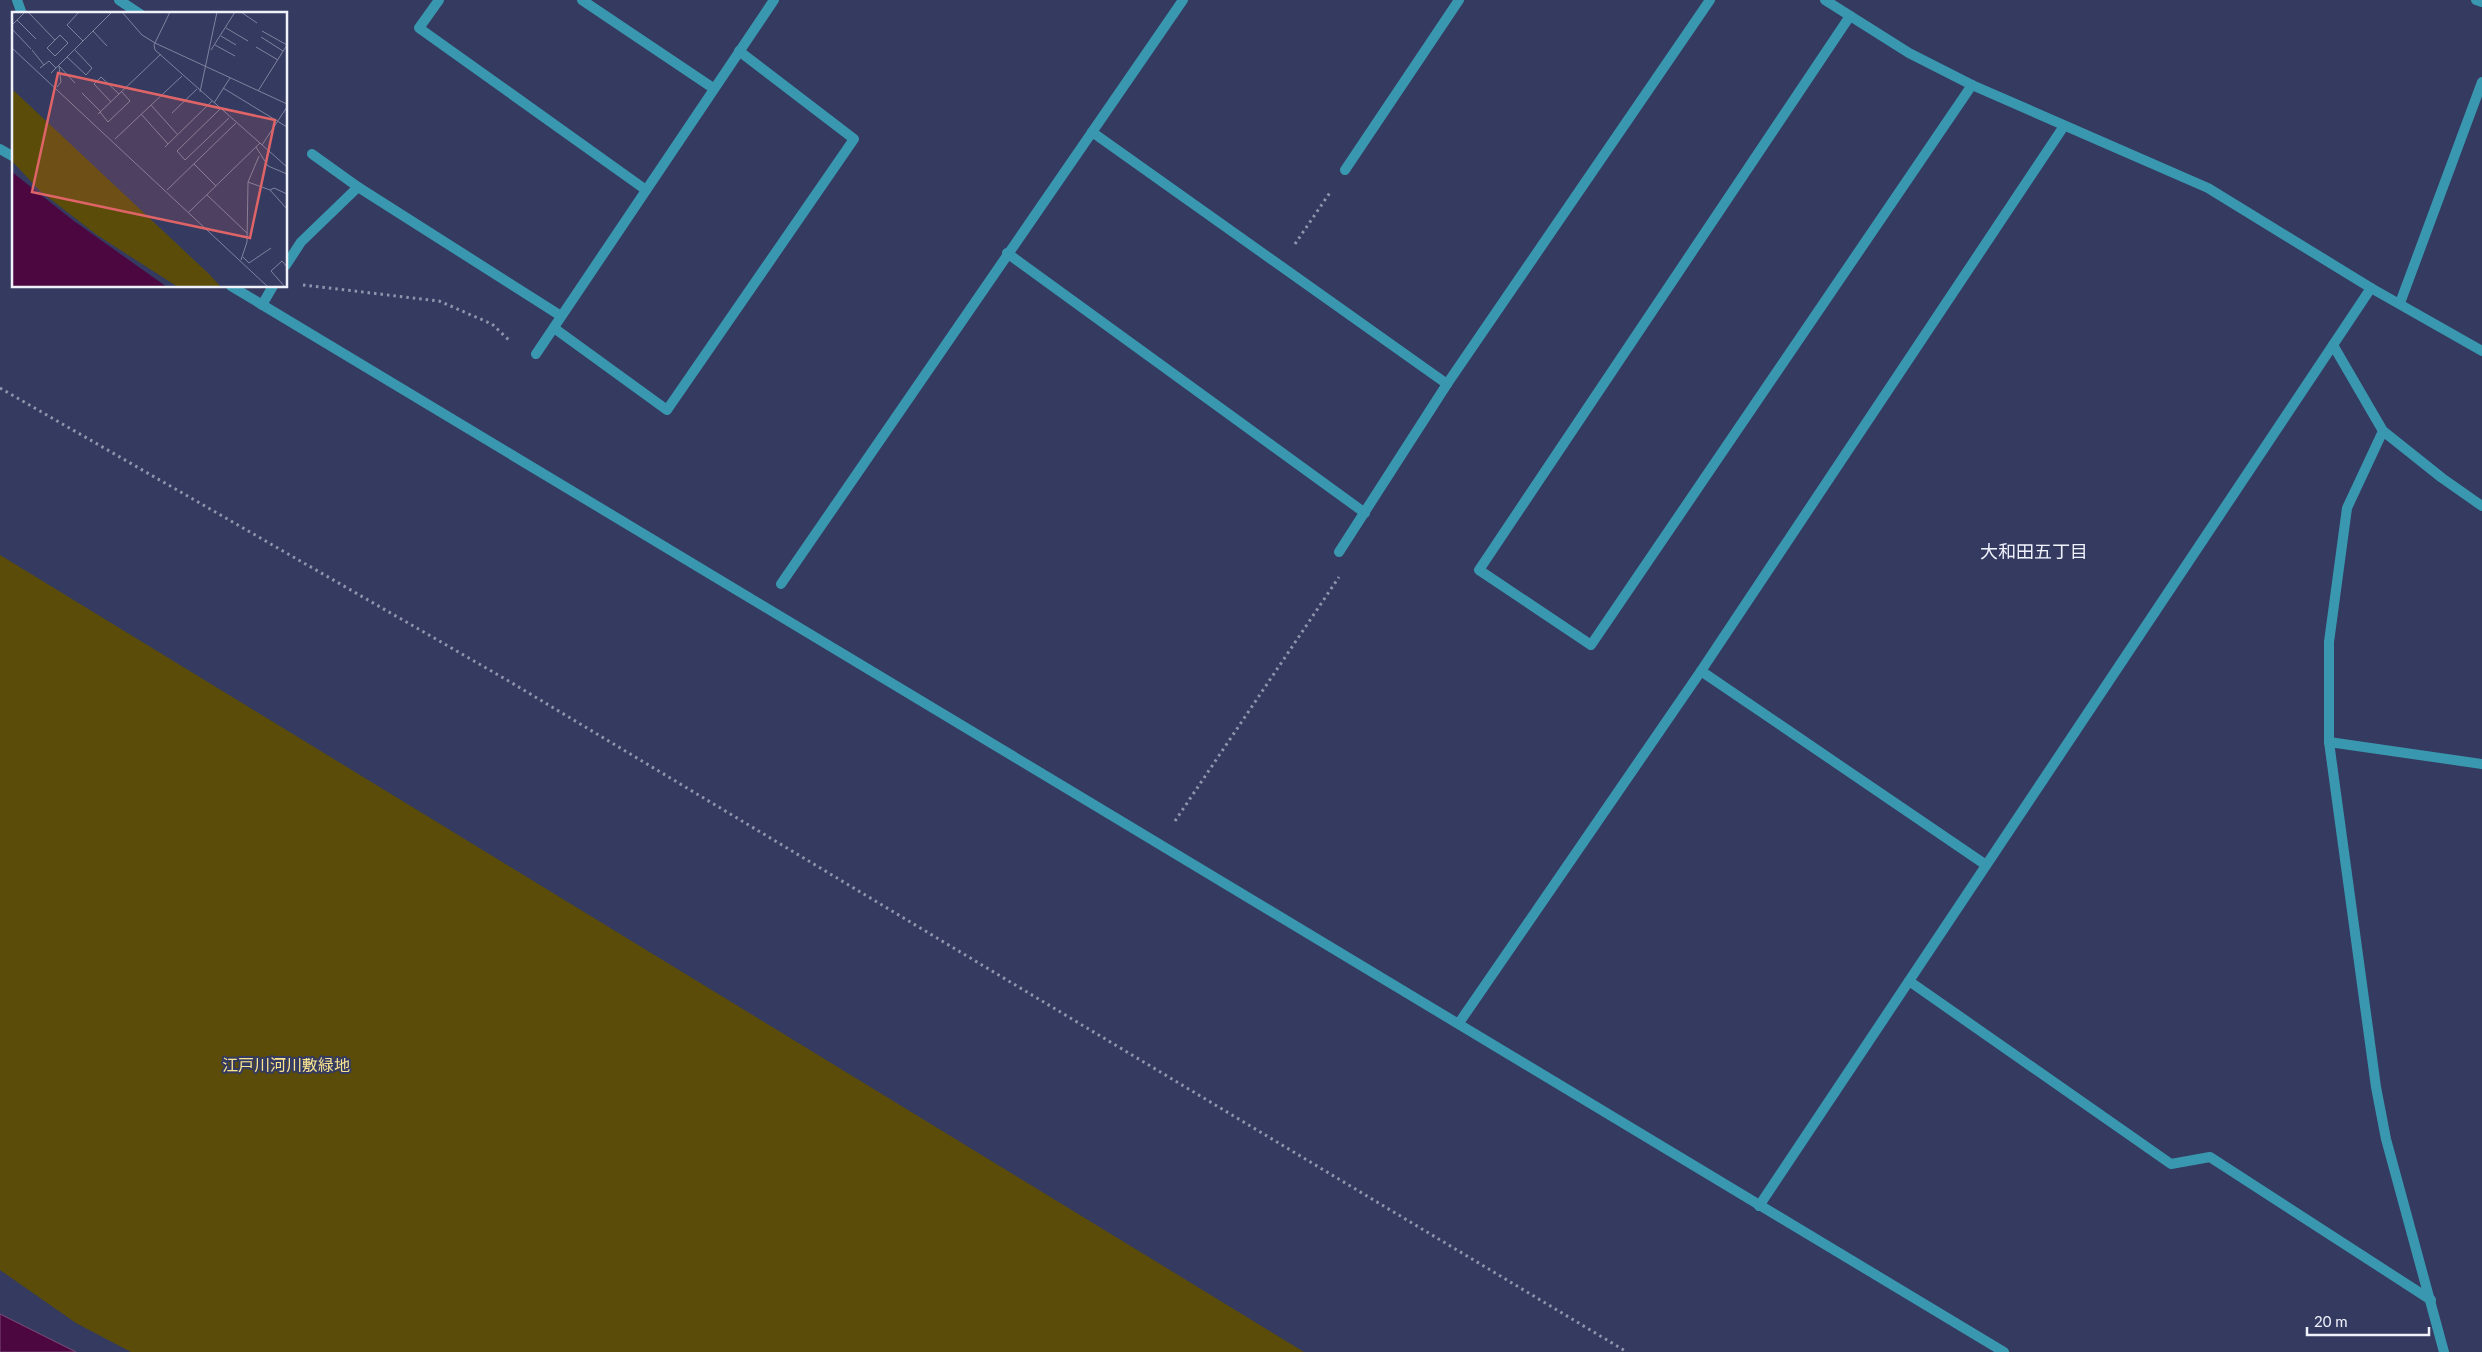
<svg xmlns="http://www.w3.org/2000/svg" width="2482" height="1352" font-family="Lato,'Noto Sans JP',sans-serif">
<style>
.green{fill:#5b4d09}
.water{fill:#4c0741;stroke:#7d4d79}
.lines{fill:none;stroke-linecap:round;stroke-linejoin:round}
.path{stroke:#9094ac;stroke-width:3;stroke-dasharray:2.5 4;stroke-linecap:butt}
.minor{stroke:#3998af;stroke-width:10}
.tertiary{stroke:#3998af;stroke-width:10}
.labels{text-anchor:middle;stroke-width:4;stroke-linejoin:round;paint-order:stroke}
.park-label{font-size:16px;fill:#f9e490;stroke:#343a60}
.neighbourhood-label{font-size:18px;fill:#eff1fb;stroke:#343a60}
.inset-road{fill:none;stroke:#7f839e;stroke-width:1}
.view{fill:#de6467;fill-opacity:0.15;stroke:#de6467;stroke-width:2.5}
.inset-edge{fill:none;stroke:#eff1fb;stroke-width:2.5}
</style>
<rect width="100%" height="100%" fill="#343a60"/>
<!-- green -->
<path class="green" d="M0 555 1304 1352H131L76 1323 0 1270Z"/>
<!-- water -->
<path class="water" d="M0 1314 76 1352H0Z"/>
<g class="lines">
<!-- path -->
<g class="path">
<path d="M1295 244 1331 191"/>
<path d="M303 285 439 301 492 324 511 342"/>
<path d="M0 388 507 680 1627 1352"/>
<path d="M1175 821 1339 577"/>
</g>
<!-- minor -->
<g class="minor">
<path d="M17 0 22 14"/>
<path d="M119 0 140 14"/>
<path d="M439 0 419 28 646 190"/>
<path d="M582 0 713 88"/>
<path d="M2476 0 2482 2"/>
<path d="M1850 16 1479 570 1591 645 1972 85"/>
<path d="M1092 132 1447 384"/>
<path d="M0 149 14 157"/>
<path d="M312 154 358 187 561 316"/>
<path d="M1345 170 1459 0"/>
<path d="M1007 253 1365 513"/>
<path d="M286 265 301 242 358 187"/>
<path d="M231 286 2004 1352"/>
<path d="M2400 303 2482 82"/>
<path d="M262 305 273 286"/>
<path d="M554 328 667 410 854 139 739 51"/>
<path d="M2333 345 2383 431 2442 478 2482 506"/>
<path d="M536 354 774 0"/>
<path d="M2383 431 2347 508 2329 642V742L2376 1087 2386 1139 2444 1352"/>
<path d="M1339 552 1447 384 1710 0"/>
<path d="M781 584 1183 0"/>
<path d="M1701 671 1986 865"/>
<path d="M2329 742 2482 764"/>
<path d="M1909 981 2171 1164 2210 1157 2431 1300"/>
<path d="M1459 1023 1701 671 2064 126"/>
<path d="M1759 1206 2371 288"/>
</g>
<!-- tertiary -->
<path class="tertiary" d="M1825 0 1909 53 1972 85 2208 188 2371 288 2482 351"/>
</g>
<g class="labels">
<!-- park labels -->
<g class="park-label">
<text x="286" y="1071">江戸川河川敷緑地</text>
</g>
<!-- neighbourhood labels -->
<g class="neighbourhood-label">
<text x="2034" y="558">大和田五丁目</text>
</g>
</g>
<!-- overview -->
<g transform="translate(12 12)">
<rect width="275" height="275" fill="#343a60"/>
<path d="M0 77 197 262 209 275H166L85 223 28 179 0 149Z" fill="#5b4d09"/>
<path d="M0 160 62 209 155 275H0Z" fill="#4c0741"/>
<path class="inset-road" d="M16 0 43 28M67 0 55 13 71 29M110 0 130 23 143 31 275 92M158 0 142 33 143 38 275 155M229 0 245 11M5 8 24 27M0 13 13 0M214 16 236 29M0 17 19 37M81 19 95 34M250 19 275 33M48 23 56 31 43 44 35 36ZM209 24 224 33M249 25 271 39M203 33 223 44M244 35 266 48M0 36 256 275M20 38 32 53M199 38 223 0M55 45 74 63 80 56 63 38M47 54 63 71M28 56 37 49 44 56M39 61 100 0M45 75 49 70 47 54M211 76 275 115M246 79 275 33M188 80 205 0M70 81 89 100M99 90 82 72 89 65 107 82M202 91 218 66M139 93 165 122M208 97 165 139 173 148 217 106M88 100 96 110 118 89 110 80M160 101 185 77M86 102 149 42M129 102 156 132M103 127 170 64M250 133 275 95M153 135 200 89M244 135 256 154 275 162M182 152 204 174M236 170 258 178 275 197M155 178 224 111M258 178 262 176 275 182M195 183 235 221M177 200 248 131M231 245 237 251 259 236M229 248 235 230 236 170 247 144M273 275 259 259 270 249 275 255"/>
<path class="view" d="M46 61 263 108 238 226 20 180Z"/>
<rect width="275" height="275" class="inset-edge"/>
</g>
<!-- scale -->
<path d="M2307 1327v8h122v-8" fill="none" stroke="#eff1fb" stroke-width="2.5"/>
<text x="2314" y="1327" font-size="15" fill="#eff1fb" stroke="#343a60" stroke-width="4" paint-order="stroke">20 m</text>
</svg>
